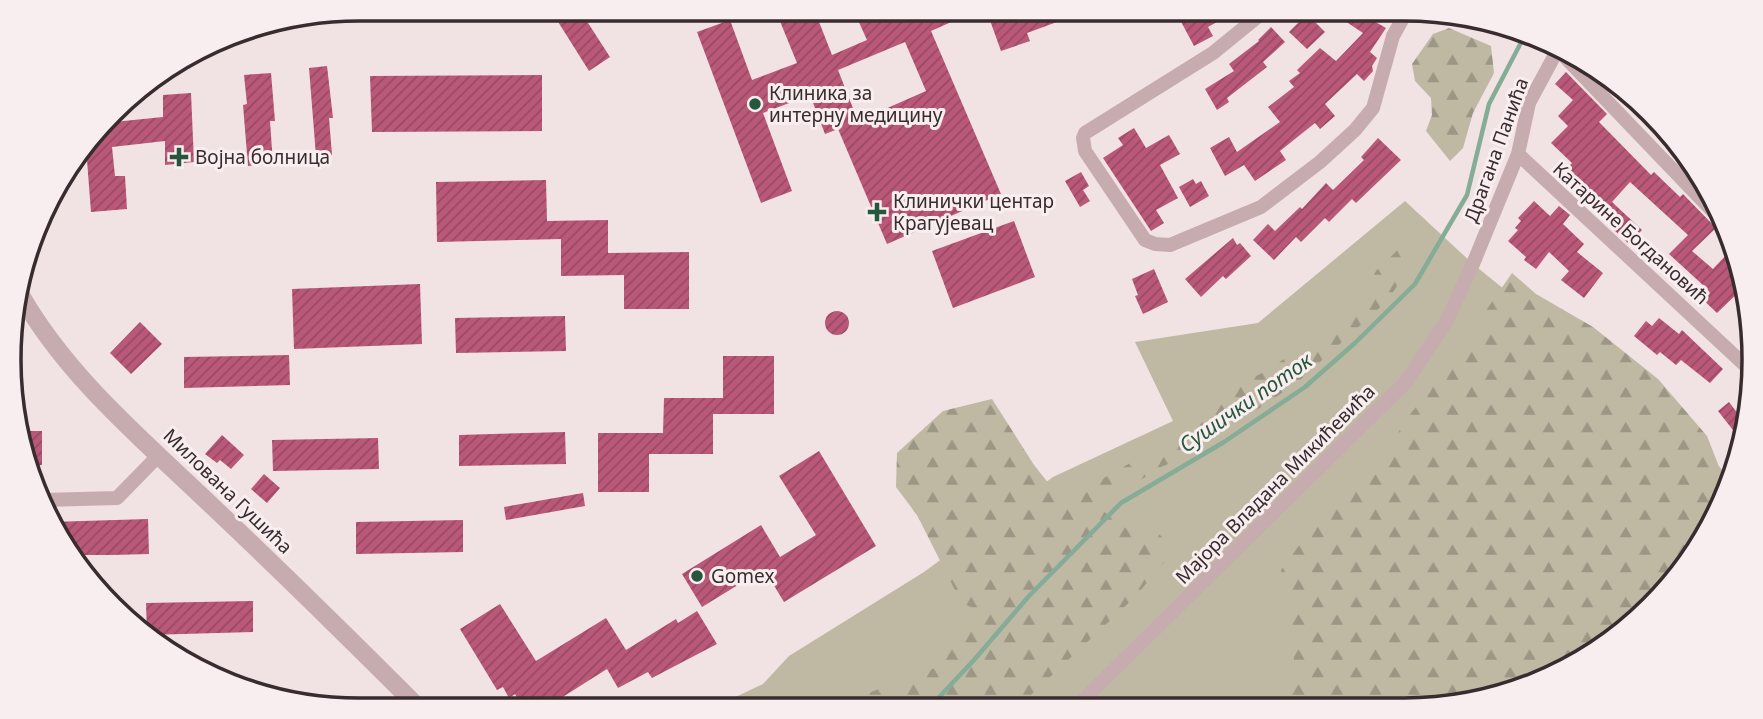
<svg xmlns="http://www.w3.org/2000/svg" width="1763" height="719" font-family="'Noto Sans',sans-serif">
<style>
.grass{fill:#bfb8a3}
.forest{fill:url(#forest-firs)}
.lines{fill:none;stroke-linecap:round;stroke-linejoin:round}
.stream{stroke:#84ac96;stroke-width:4.5}
.building{fill:url(#building-hatch);fill-rule:evenodd}
.minor{stroke:#c6acaf;stroke-width:14}
.tertiary{stroke:#c6acaf;stroke-width:18}
.poi-dot{fill:#26563d;stroke:#f9eeef;stroke-width:2.5}
.labels{text-anchor:middle;stroke-width:6;stroke-linejoin:round;paint-order:stroke}
.poi-label{font-size:19px;fill:#382c2f;stroke:#f9eeef;text-anchor:start}
.street-label{font-size:19px;fill:#382c2f;stroke:#f9eeef}
.water-label{font-size:21px;font-style:italic;fill:#26563d;stroke:#f9eeef}
.rim{fill:none;stroke:#382c2f;stroke-width:3.5}
</style>
<defs>
<pattern id="forest-firs" width="22" height="20" patternUnits="userSpaceOnUse" patternTransform="scale(1.75)"><rect width="22" height="20" fill="#bfb8a3"/><path d="M5 1l3.5 6h-7zM16 11l3.5 6h-7z" fill="#9c9685"/></pattern>
<pattern id="building-hatch" width="6" height="6" patternUnits="userSpaceOnUse" patternTransform="scale(1.75)"><rect width="6" height="6" fill="#ba5879"/><path d="M-1 1l2-2M0 6l6-6M5 7l2-2" fill="none" stroke="#984964"/></pattern>
</defs>
<rect width="100%" height="100%" fill="#f1e2e3"/>
<!-- grass -->
<path class="grass" d="M1405 201 1473 264 1705 452 1732 480 1695 555 1634 623 1538 683 1450 707 710 709 763 684 789 656 924 572 1053 477 1173 421 1135 342 1258 323Z"/>
<!-- forest -->
<g class="forest">
<path d="M1449 28 1491 46 1494 73 1473 113 1463 148 1450 161 1426 131 1432 115 1431 98 1415 81 1412 64 1433 34Z"/>
<path d="M1405 243 1416 245 1409 267 1388 300 1298 382 1190 455 1161 467 1098 507 1127 529 1145 523 1176 548 1135 597 1017 708 857 709 871 692 935 668 982 613 961 602 917 515 896 487 897 453 943 411 992 399 1034 465 1061 499 1088 487 1146 454 1185 441 1203 405 1271 368 1314 338 1360 299 1376 271Z"/>
<path d="M1512 273 1536 294 1593 327 1658 379 1707 436 1725 482 1729 486 1695 555 1634 623 1538 683 1450 707 1282 708 1289 691 1296 644 1281 570 1303 540 1385 457 1404 422 1476 332 1485 312Z"/>
</g>
<g class="lines">
<!-- stream -->
<path class="stream" d="M928 709 974 660 1029 596 1121 503 1224 442 1305 387 1355 343 1415 284 1467 195 1489 104 1526 33"/>
</g>
<!-- building -->
<g class="building">
<path d="M550 9H579L610 57 589 71Z"/>
<path d="M775 9H814L832 55 867 40 853 9H954L958 19 931 31 1001 194 887 244 838 129 825 134 810 95 763 113 792 191 761 203 697 32 730 20 752 80 797 63ZM905 42 926 91 858 121 838 70Z"/>
<path d="M996 9H1061L1065 19 1027 33 1030 41 1001 51 987 12Z"/>
<path d="M1192 9H1240L1208 27 1213 36 1194 46 1178 16Z"/>
<path d="M1353 9 1386 28 1370 52 1377 58 1372 66 1373 71 1364 81 1357 74 1325 104 1335 116 1320 129 1315 123 1280 151 1286 160 1255 181 1244 165 1225 176 1210 148 1229 137 1237 152 1280 122 1268 107 1294 87 1289 81 1300 73 1297 70 1320 48 1336 61 1363 33 1345 21Z"/>
<path d="M1307 14 1325 32 1307 49 1289 32Z"/>
<path d="M1271 27 1285 42 1263 62 1267 67 1227 98 1229 102 1217 110 1205 89 1234 71 1229 64 1259 41 1258 40Z"/>
<path d="M327 66 333 118H329L332 155 316 156 309 68Z"/>
<path d="M1566 72 1607 114 1599 122 1651 175 1654 172 1680 197 1683 194 1716 228 1692 251 1713 269 1727 254 1733 259 1741 290 1717 313 1697 294 1704 286 1669 254 1688 235 1630 182 1612 202 1642 230 1629 244 1611 227 1613 225 1561 181 1568 173 1565 171 1572 163 1551 143 1568 126 1558 116 1573 100 1555 84Z"/>
<path d="M271 73 275 121H270L273 164 248 166 243 105 247 104 244 75Z"/>
<path d="M542 75V131L372 132 370 76Z"/>
<path d="M1606 79 1634 96 1640 103 1632 111 1603 83Z"/>
<path d="M191 93 194 162 165 165V141L112 147 115 176H125L127 209 91 212 86 147 110 118 114 122 163 117V95Z"/>
<path d="M1134 128 1146 148 1169 135 1180 154 1160 165 1178 198 1156 210 1164 223 1151 231 1103 158 1123 145 1118 138Z"/>
<path d="M1378 138 1401 160 1356 203 1352 199 1329 222 1325 218 1301 242 1296 237 1274 260 1253 240 1268 224 1275 231 1300 207 1302 209 1326 183 1333 190 1364 160 1361 157Z"/>
<path d="M1081 172 1089 186 1083 190 1090 201 1080 207 1065 181Z"/>
<path d="M1193 179 1196 184 1201 181 1209 196 1190 207 1179 187Z"/>
<path d="M546 180 547 221 608 220V253L689 252V309H624V275L561 276V239L437 242 436 182Z"/>
<path d="M1534 201 1550 216 1559 206 1570 215 1563 224 1584 244 1577 252 1603 273 1584 298 1561 280 1569 271 1549 252 1536 269 1524 260 1526 257 1508 241 1518 230 1515 228 1521 221 1518 218Z"/>
<path d="M1014 221 1035 277 953 308 932 251Z"/>
<path d="M1233 238 1237 245 1240 243 1251 256 1226 279 1223 276 1201 297 1185 279Z"/>
<path d="M1154 269 1168 302 1143 314 1135 296 1138 295 1132 279Z"/>
<path d="M420 284 422 344 294 349 292 289Z"/>
<circle cx="837" cy="323" r="12"/>
<path d="M565 316 566 351 456 353 455 318Z"/>
<path d="M1659 318 1679 334 1682 330 1723 369 1710 383 1681 360 1676 365 1660 352 1657 355 1634 336 1646 321 1652 326Z"/>
<path d="M140 322 162 344 131 374 110 353Z"/>
<path d="M289 355 290 385 184 388V357Z"/>
<path d="M723 356H774V414H713V454H649V492H598V433H663L664 398H723Z"/>
<path d="M1729 402 1742 419 1740 439 1718 411Z"/>
<path d="M17 431H42V465L30 466Z"/>
<path d="M565 432 566 464 459 466V435Z"/>
<path d="M222 435 244 455 231 469 220 460 217 463 205 454Z"/>
<path d="M378 438 379 469 273 471 272 440Z"/>
<path d="M819 451 876 546 784 602 764 569 702 607 682 574 761 525 780 557 816 535 779 476Z"/>
<path d="M264 474 280 488 267 503 251 489Z"/>
<path d="M583 493 585 506 506 520 504 507Z"/>
<path d="M148 519 149 554 112 555H74L56 535 51 522Z"/>
<path d="M463 520V552L356 554V522Z"/>
<path d="M253 601V632L147 635 146 603Z"/>
<path d="M500 604 536 661 606 618 626 650 676 619 678 623 697 611 717 644 652 678 648 672 618 688 607 669 542 710H525L515 694 509 698 503 687 497 690 460 629Z"/>
</g>
<g class="lines">
<!-- minor -->
<g class="minor">
<path d="M1267 9 1213 53 1085 133 1083 138 1085 151 1145 240 1155 244 1170 245 1261 207 1320 162 1355 130 1373 108 1393 36 1408 9"/>
<path d="M1562 54 1723 222"/>
<path d="M1518 154 1749 369"/>
<path d="M43 500 117 498 159 455"/>
<path d="M1075 708 1406 382 1446 322 1473 264 1518 154 1529 103 1557 51"/>
</g>
<!-- tertiary -->
<path class="tertiary" d="M19 292C66 376 142 439 211 505 282 572 352 641 421 710"/>
</g>
<!-- markers -->
<g class="poi-dot">
<circle cx="755" cy="104" r="7"/>
<path d="M175.5 146.5h7v7h7v7h-7v7h-7v-7h-7v-7h7z"/>
<path d="M873.5 201.5h7v7h7v7h-7v7h-7v-7h-7v-7h7z"/>
<circle cx="697" cy="576" r="7"/>
</g>
<g class="labels">
<!-- poi labels -->
<g class="poi-label">
<text x="769" y="100">Клиника за<tspan x="769" dy="22">интерну медицину</tspan></text>
<text x="195" y="164">Војна болница</text>
<text x="893" y="208">Клинички центар<tspan x="893" dy="22">Крагујевац</tspan></text>
<text x="711" y="583">Gomex</text>
</g>
<!-- street labels -->
<g class="street-label">
<text transform="translate(1496 150) rotate(-70)" y="7">Драгана Панића</text>
<text transform="translate(1631 233) rotate(42)" y="7">Катарине Богдановић</text>
<text transform="translate(1275 484) rotate(-45)" y="7">Мајора Владана Микићевића</text>
<text transform="translate(228 491) rotate(44)" y="7">Милована Гушића</text>
</g>
<!-- water labels -->
<g class="water-label">
<text transform="translate(1246 403) rotate(-35)" y="7">Сушички поток</text>
</g>
</g>
<!-- crop -->
<path d="M0 0H1763V719H0ZM359 21H1404A338 338 0 0 1 1742 359V360A338 338 0 0 1 1404 698H359A338 338 0 0 1 21 360V359A338 338 0 0 1 359 21Z" fill="#f9eeef" fill-rule="evenodd"/>
<path class="rim" d="M359 21H1404A338 338 0 0 1 1742 359V360A338 338 0 0 1 1404 698H359A338 338 0 0 1 21 360V359A338 338 0 0 1 359 21Z"/>
</svg>
